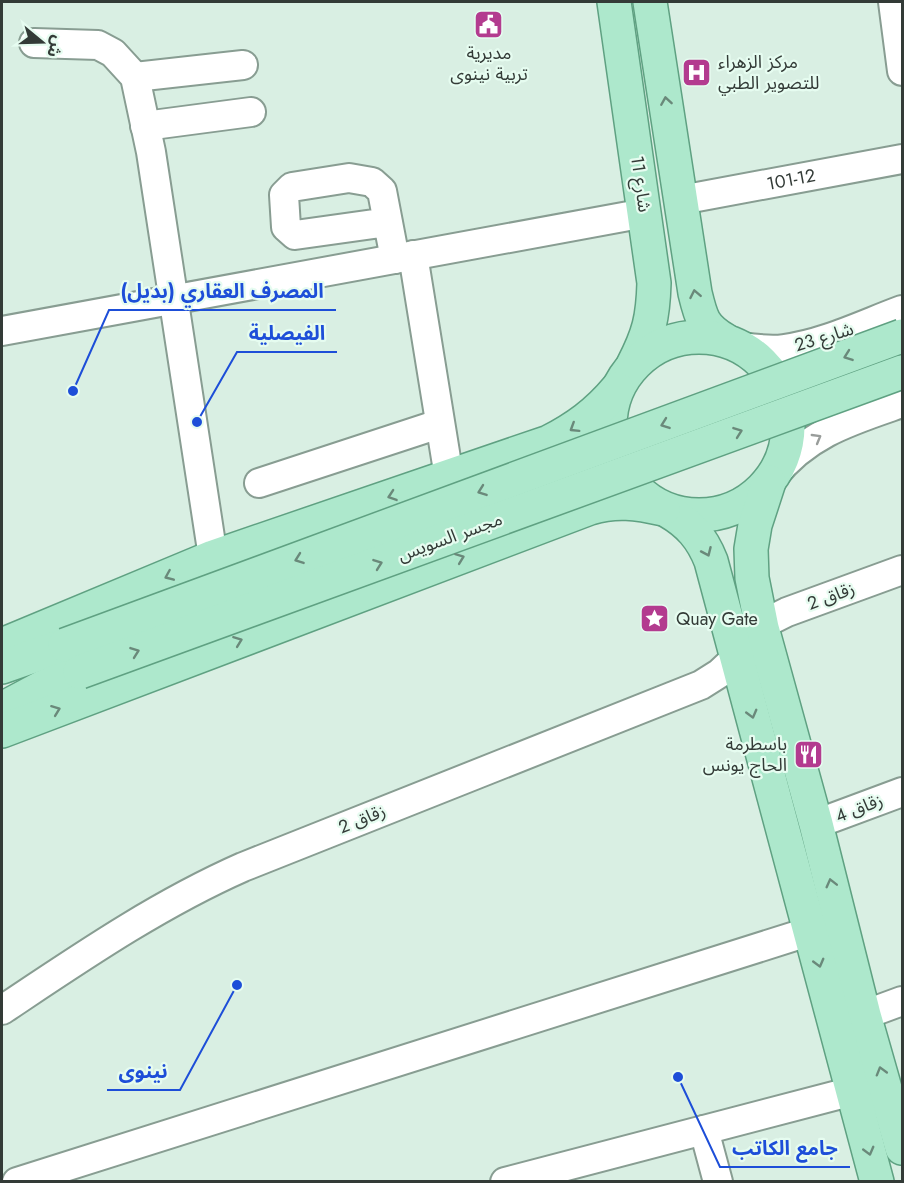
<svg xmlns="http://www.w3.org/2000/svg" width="904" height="1183" font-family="Jost,'Noto Sans Arabic',sans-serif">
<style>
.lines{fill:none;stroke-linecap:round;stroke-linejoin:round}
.minor-casing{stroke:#889d92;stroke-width:32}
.major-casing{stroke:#5fa182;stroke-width:36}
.minor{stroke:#fff;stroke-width:28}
.major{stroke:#ade8cc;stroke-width:33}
.major-bridge-casing{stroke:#5fa182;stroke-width:36;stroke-linecap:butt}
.major-bridge{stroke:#ade8cc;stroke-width:33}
.oneway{stroke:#6a897a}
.oneway2{stroke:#999d9b}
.labels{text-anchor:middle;stroke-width:4.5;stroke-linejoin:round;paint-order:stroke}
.poi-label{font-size:18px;fill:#333b37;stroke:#e6fcf0;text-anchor:start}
.street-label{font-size:18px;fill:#333b37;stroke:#e6fcf0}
.leader{fill:none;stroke:#1d4ed8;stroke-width:2}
.callout-dot{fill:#1d4ed8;stroke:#e6fcf0;stroke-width:2}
.callout-label{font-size:20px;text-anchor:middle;font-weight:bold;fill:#1d4ed8;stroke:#e6fcf0;stroke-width:4.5;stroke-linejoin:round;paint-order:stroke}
</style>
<rect width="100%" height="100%" fill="#d9efe3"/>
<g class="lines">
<defs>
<g id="minor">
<path d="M893 2 902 71"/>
<path d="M34 43 98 45 113 53 135 77 151 152 213 557"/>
<path d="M135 77 243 65"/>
<path d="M145 126 251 112"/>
<path id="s1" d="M681 200 902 159"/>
<path d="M388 222 295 235 286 227 284 195 292 187 349 178 372 182 382 191 395 259"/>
<path d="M413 255 449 477"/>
<path d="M2 331 645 213"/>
<path d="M742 347C756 349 770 351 784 349 824 344 864 324 902 310"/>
<path d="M773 477C807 433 853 420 902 403"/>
<path d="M259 483 439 424"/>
<path d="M762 628 769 621 787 612 902 570"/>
<path d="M816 824 902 792"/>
<path d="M2 1010C80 958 157 905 243 867L701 685 720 673 737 657"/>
<path d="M864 1015 902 1001"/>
<path d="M704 1130 718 1182"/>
<path d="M17 1182 811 931"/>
<path d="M505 1182 853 1091"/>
</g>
<g id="major">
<path d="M614 2 654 283C653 318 649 334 633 365"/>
<path d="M650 2 695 293C701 318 703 327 725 340"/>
<circle cx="699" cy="426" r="89"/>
<path d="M769 482 755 525 751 549 752 578 762 628 816 824 864 1015 902 1148"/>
<path d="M668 511C689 523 702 538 711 561L877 1182"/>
<path d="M2 645 213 557 549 442C576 428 597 413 617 389"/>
<path d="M2 667 65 645"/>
<path d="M2 709 43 687 80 672"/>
<path d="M2 731 590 508C616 500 637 503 663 509"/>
</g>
</defs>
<!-- minor casing -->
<use href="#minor" class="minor-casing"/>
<!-- major casing -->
<use href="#major" class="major-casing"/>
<!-- minor -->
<use href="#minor" class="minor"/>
<!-- major -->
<use href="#major" class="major"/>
<defs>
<g id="major-bridge">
<path d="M65 645 902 336"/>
<path d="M80 672 902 372"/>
</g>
</defs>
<!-- major-bridge casing -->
<use href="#major-bridge" class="major-bridge-casing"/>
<!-- major-bridge -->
<use href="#major-bridge" class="major-bridge"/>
</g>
<!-- one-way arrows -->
<defs><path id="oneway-chevron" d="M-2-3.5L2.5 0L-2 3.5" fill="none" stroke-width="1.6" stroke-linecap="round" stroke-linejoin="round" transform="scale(1.5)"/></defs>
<g class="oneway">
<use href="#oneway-chevron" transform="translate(666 101) rotate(-99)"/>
<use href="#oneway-chevron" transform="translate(695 294) rotate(-101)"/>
<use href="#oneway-chevron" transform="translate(848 356) rotate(160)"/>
<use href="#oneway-chevron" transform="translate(665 424) rotate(160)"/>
<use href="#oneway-chevron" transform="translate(574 428) rotate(148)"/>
<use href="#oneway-chevron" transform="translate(738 432) rotate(-20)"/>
<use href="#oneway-chevron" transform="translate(482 491) rotate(160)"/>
<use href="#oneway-chevron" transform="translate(392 496) rotate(161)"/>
<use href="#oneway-chevron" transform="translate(707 552) rotate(66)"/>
<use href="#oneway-chevron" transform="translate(460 558) rotate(-21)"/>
<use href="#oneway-chevron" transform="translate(299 559) rotate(160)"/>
<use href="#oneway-chevron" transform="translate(378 564) rotate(-20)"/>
<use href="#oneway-chevron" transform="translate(169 576) rotate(157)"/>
<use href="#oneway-chevron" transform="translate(238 641) rotate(-21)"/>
<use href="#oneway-chevron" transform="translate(135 652) rotate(-20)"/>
<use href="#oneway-chevron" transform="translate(56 710) rotate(-21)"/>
<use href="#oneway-chevron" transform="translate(752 714) rotate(75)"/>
<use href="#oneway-chevron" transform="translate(831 883) rotate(-104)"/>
<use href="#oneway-chevron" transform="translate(819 963) rotate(75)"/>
<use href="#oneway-chevron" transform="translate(881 1071) rotate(-106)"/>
<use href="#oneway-chevron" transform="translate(869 1151) rotate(75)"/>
</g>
<use class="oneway2" href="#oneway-chevron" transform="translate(817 438) rotate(-30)"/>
<!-- icons -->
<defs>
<symbol id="civic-square" viewBox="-11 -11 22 22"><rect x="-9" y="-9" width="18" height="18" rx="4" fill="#b33b8f" stroke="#e6fcf0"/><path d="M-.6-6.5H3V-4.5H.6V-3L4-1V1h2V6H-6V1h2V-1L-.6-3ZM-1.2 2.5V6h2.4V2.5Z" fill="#fff"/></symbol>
<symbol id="hospital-square" viewBox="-11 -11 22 22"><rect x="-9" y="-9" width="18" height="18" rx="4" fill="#b33b8f" stroke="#e6fcf0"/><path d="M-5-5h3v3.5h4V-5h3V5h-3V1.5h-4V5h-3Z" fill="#fff"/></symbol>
<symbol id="sight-square" viewBox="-11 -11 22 22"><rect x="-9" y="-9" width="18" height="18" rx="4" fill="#b33b8f" stroke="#e6fcf0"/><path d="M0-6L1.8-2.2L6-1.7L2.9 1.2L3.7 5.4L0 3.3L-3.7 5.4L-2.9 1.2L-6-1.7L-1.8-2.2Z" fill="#fff"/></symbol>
<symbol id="restaurant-square" viewBox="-11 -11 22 22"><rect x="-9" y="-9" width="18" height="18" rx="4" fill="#b33b8f" stroke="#e6fcf0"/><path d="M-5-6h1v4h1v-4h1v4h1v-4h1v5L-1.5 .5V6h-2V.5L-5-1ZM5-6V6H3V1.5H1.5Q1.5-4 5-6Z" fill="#fff"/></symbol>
</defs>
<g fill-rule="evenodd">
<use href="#civic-square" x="472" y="8" width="33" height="33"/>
<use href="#hospital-square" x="680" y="56" width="33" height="33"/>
<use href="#sight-square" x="638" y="602" width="33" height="33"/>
<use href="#restaurant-square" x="792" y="738" width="33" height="33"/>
</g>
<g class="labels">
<!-- poi labels -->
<g class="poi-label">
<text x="489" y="59" text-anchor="middle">مديرية<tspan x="489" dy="21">تربية نينوى</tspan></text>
<text x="718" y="68">مركز الزهراء<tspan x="718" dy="21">للتصوير الطبي</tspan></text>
<text x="676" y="625">Quay Gate</text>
<text x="787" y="750" text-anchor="end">باسطرمة<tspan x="787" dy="21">الحاج يونس</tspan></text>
</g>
<!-- street labels -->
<g class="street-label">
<text dy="6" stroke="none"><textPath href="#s1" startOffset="112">101-12</textPath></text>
<text transform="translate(641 184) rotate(82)" y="6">شارع 11</text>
<text transform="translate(824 337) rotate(-17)" y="6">شارع 23</text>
<text transform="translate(450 537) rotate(-20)" y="6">مجسر السويس</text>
<text transform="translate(831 596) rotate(-20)" y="6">زقاق 2</text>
<text transform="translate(859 808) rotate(-21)" y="6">زقاق 4</text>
<text transform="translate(362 819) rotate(-22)" y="6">زقاق 2</text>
</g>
</g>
<!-- callouts -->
<path class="leader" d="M73 391L109 310H336M197 422L237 352H337M237 985L180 1090H107M678 1077L720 1167H850"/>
<g class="callout-dot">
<circle cx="73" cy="391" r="6"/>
<circle cx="197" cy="422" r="6"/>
<circle cx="237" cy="985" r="6"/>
<circle cx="678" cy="1077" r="6"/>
</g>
<g class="callout-label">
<text x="222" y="298">المصرف العقاري (بديل)</text>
<text x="287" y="340">الفيصلية</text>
<text x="143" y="1078">نينوى</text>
<text x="785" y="1155">جامع الكاتب</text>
</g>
<!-- border -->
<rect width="904" height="1183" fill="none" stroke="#333b37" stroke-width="6"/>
<!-- north arrow -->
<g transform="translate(42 42) rotate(109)" stroke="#e6fcf0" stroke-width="4.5" paint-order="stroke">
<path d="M0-4.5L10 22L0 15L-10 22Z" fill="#333b37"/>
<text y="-9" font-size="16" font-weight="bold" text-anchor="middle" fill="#333b37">ش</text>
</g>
</svg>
